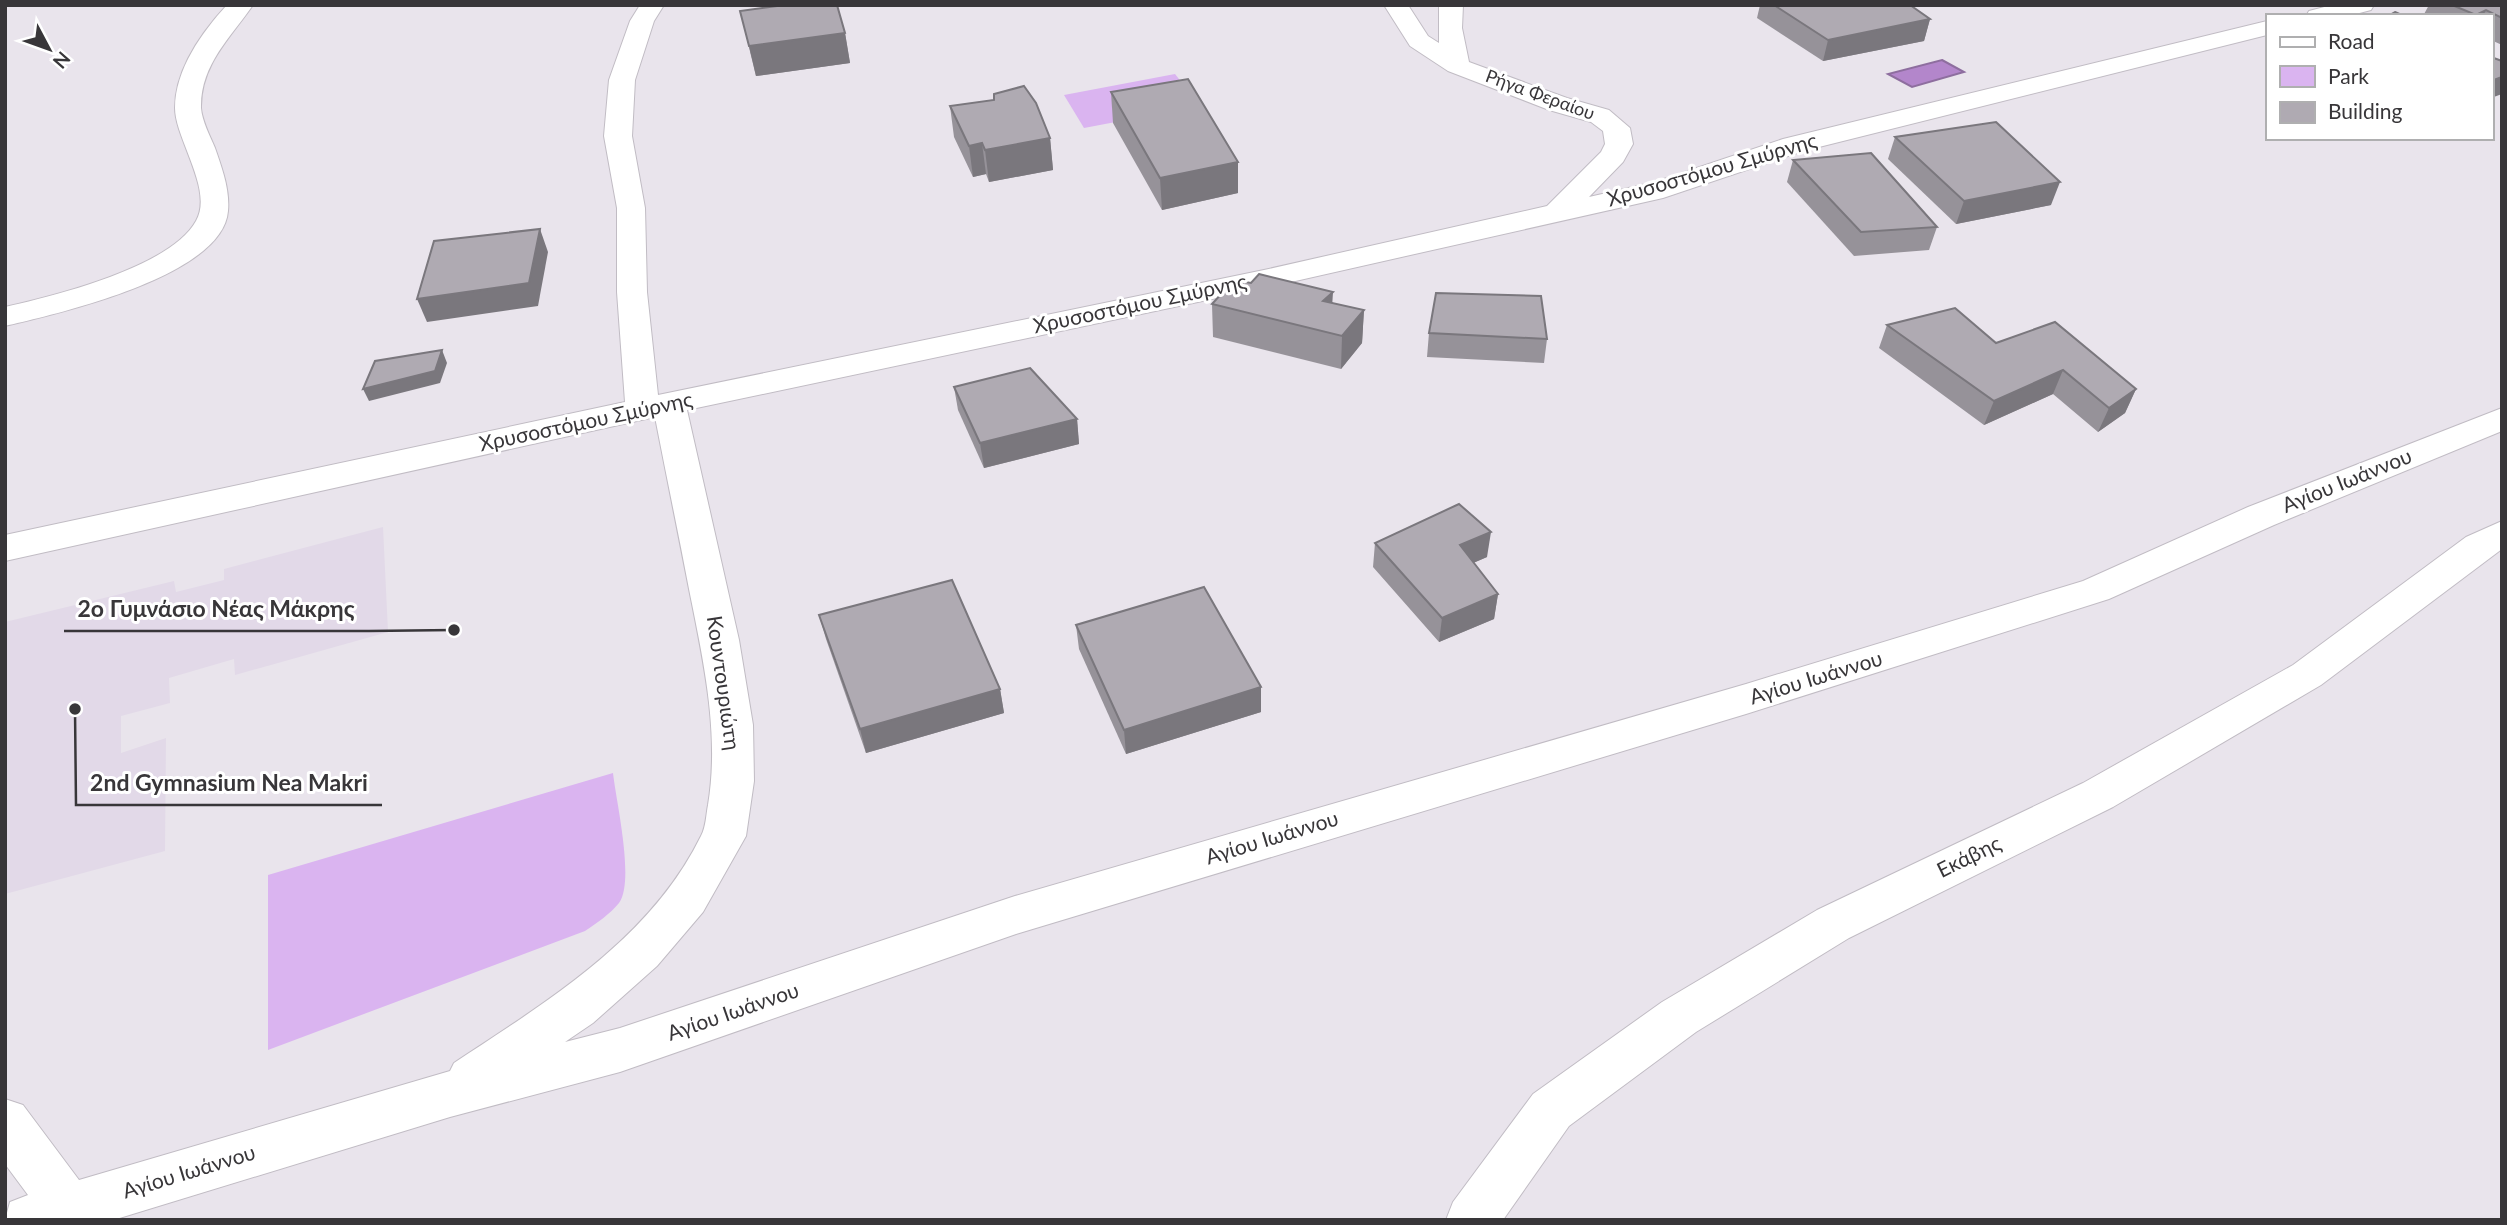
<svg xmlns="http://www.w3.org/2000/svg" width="2507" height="1225" font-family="Lato,sans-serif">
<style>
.built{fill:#e2d9e8}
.green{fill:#dab4f0}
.water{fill:#b386cb;stroke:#8e6e9f;stroke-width:2}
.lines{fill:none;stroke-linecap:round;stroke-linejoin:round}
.minor-casing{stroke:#c1bcc4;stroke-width:2}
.minor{fill:#fff;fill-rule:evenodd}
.wall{fill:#969299}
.shaded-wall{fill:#7a777d}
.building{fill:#afaab2;stroke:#7a777d;stroke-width:2}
.labels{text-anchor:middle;stroke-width:6;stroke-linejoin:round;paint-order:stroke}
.far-street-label{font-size:18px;fill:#383639;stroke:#fff}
.street-label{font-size:21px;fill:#383639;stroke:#fff}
.leader{fill:none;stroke:#383639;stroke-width:2.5}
.callout-dot{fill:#383639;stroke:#fff;stroke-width:2.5}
.callout-label{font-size:23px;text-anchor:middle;font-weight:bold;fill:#383639;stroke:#fff;stroke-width:6;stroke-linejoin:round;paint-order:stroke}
</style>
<rect width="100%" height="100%" fill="#e9e4ec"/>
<!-- built -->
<path class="built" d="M383 527 388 632 235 675 234 659 169 678 170 703 121 716V753L166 738 165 851 5 894V622L174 581 176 592 224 580V569Z"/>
<!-- green -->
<g class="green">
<path d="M1175 74 1200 106 1084 128 1064 95Z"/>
<path d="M613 773C616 801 635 881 619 903 610 914 597 923 585 931L268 1050V875Z"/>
</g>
<!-- water -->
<path class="water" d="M1942 60 1964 72 1912 87 1888 74Z"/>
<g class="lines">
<defs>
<g id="minor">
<path d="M227 5H253C231 37 200 65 201 108 202 121 210 136 215 148 222 168 230 190 228 211 223 276 57 314 5 326V307C54 296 171 267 196 221 214 190 175 139 175 108 175 70 202 32 227 5Z"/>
<path d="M640 5H664L654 21 635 80 632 136 645 208 647 292 658 395 1264 270 1547 206 1601 152 1605 144 1603 131 1591 122 1549 110 1448 71 1410 46 1384 5H1408L1428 36 1439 43V5H1463L1462 28 1469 62 1567 98 1609 110 1630 128 1633 144 1623 162 1589 197 1655 182 1783 139 2267 21V35L1803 151 1663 198 1264 288 687 410 739 640 753 725 754 781 746 836 703 912 657 966 593 1023 565 1042 620 1028 1015 896 1746 684 2083 581 2248 507 2502 408V431L2274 525 2109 599 1746 714 1016 934 620 1072 450 1117 113 1220H5L10 1202 28 1195 5 1164V1099L23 1105 79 1180 450 1071 454 1063C546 1002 650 940 701 836 706 827 706 815 708 805 720 733 703 659 689 589 678 531 666 474 655 417L5 561V535L625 402 617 292V208L604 136 609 80 630 21Z"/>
<path d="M2332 5H2374L2371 10 2348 16H2306L2309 11Z"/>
<path d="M2502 521V549L2321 685 2113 807 1849 938 1696 1032 1569 1126 1503 1220H1446L1453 1202 1533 1094 1662 1002 1817 910 2083 783 2293 665 2466 537Z"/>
</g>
</defs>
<!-- minor casing -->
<use href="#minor" class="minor-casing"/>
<!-- minor -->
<use href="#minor" class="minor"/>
</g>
<!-- wall -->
<g class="wall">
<path d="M1760 5H1910L1930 19 1924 41 1823 61 1757 18Z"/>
<path d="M2429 5H2502V45L2491 40V16H2423Z"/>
<path d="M740 11 845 33 850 63 756 76Z"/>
<path d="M1111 92 1238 193 1162 210 1113 123Z"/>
<path d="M950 106 1050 138 1053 170 989 182 986 174 973 177 954 137Z"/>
<path d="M1895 137 2051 205 1956 224 1888 159Z"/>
<path d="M1793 160 1937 227 1929 250 1854 256 1787 182Z"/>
<path d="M1332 303 1364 310 1362 343 1341 369 1213 337 1212 304Z"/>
<path d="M1887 325 1996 343 2136 389 2125 413 2098 432 2053 394 1984 425 1879 348Z"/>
<path d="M1429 333 1547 339 1544 363 1427 357Z"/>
<path d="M954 387 1077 419 1079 444 984 468 958 410Z"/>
<path d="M1375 543 1487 557 1473 563 1498 594 1494 619 1439 642 1373 567Z"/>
<path d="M819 615 1000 689 1004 713 866 753 826 639Z"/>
<path d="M1076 625 1261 712 1126 754 1079 649Z"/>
</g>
<!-- shaded-wall -->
<g class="shaded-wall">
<path d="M2486 10 2483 16H2476V15Z"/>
<path d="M1930 19 1924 41 1823 61 1828 40Z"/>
<path d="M845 33 850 63 756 76 749 46Z"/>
<path d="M2502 77V94L2491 98V81Z"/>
<path d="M1050 138 1053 170 989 182 985 150Z"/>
<path d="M982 143 986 174 973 177 969 146Z"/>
<path d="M1238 162V193L1162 210 1160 178Z"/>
<path d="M2060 182 2051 205 1956 224 1964 201Z"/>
<path d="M540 229 548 252 538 306 427 322 417 299Z"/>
<path d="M1333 292 1331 325 1323 301Z"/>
<path d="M1364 310 1362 343 1341 369 1342 336Z"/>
<path d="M442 350 447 363 440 383 369 401 363 389Z"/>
<path d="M2063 370 2053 394 1984 425 1994 401Z"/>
<path d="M2136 389 2125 413 2098 432 2109 408Z"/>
<path d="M1077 419 1079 444 984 468 980 443Z"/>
<path d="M1491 532 1487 557 1457 570 1460 545Z"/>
<path d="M1498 594 1494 619 1439 642 1442 618Z"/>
<path d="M1261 687V712L1126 754 1124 730Z"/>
<path d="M1000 689 1004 713 866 753 860 729Z"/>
</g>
<!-- building -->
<g class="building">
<path d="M785 5H837L845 33 749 46 740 11Z"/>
<path d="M1774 5H1910L1930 19 1828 40Z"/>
<path d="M2452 5H2502V18L2486 10 2476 15Z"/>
<path d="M2395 12 2404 16H2388Z"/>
<path d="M2491 57 2502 61V77L2491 81Z"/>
<path d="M1188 79 1238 162 1160 178 1111 92Z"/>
<path d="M1024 86 1036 103 1050 138 985 150 982 143 969 146 950 106 994 100V94Z"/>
<path d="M1996 122 2060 182 1964 201 1895 137Z"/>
<path d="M1871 153 1937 227 1861 232 1793 160Z"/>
<path d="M540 229 529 283 417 299 434 241Z"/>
<path d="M1259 274 1333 292 1323 301 1364 310 1342 336 1212 304 1234 280 1251 283Z"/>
<path d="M1436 293 1541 296 1547 339 1429 333Z"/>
<path d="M1955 308 1996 343 2055 322 2136 389 2109 408 2063 370 1994 401 1887 325Z"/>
<path d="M442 350 435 371 363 389 375 361Z"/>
<path d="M1030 368 1077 419 980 443 954 387Z"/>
<path d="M1459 504 1491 532 1460 545 1498 594 1442 618 1375 543Z"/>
<path d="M952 580 1000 689 860 729 819 615Z"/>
<path d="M1204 587 1261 687 1124 730 1076 625Z"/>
</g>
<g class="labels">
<!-- far-street labels -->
<g class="far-street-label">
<text transform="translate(1540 95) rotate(20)" y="6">Ρήγα Φεραίου</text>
</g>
<!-- street labels -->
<g class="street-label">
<text transform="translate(1712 170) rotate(-16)" y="7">Χρυσοστόμου Σμύρνης</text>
<text transform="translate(1140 304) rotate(-12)" y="7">Χρυσοστόμου Σμύρνης</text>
<text transform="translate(586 422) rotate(-12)" y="7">Χρυσοστόμου Σμύρνης</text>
<text transform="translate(2347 481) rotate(-22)" y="7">Αγίου Ιωάννου</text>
<text transform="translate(1816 678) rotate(-17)" y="7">Αγίου Ιωάννου</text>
<text transform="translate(723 683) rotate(82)" y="7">Κουντουριώτη</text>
<text transform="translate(1272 838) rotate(-17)" y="7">Αγίου Ιωάννου</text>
<text transform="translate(1969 857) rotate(-26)" y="7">Εκάβης</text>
<text transform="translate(733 1012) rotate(-19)" y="7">Αγίου Ιωάννου</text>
<text transform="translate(189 1172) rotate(-17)" y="7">Αγίου Ιωάννου</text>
</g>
</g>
<!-- callouts -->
<path class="leader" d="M454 630L369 631H64M75 709L76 805H382"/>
<g class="callout-dot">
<circle cx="454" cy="630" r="7"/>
<circle cx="75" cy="709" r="7"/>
</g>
<g class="callout-label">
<text x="216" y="617">2ο Γυμνάσιο Νέας Μάκρης</text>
<text x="229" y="791">2nd Gymnasium Nea Makri</text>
</g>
<!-- border -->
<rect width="2507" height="1225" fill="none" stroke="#383639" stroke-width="14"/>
<!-- legend -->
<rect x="2266" y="14" width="228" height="126" fill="#ffffff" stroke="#afafb0" stroke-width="2"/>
<rect x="2280" y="37" width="35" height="10" fill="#ffffff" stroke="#afafb0" stroke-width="2"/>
<text x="2328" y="49" font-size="21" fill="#383639">Road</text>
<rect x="2280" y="66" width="35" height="21" fill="#dab4f0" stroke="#afafb0" stroke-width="2"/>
<text x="2328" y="84" font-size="21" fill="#383639">Park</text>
<rect x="2280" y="102" width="35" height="21" fill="#afaab2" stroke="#afafb0" stroke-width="2"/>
<text x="2328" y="119" font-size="21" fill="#383639">Building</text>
<!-- north arrow -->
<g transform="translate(49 49) rotate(131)" stroke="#ffffff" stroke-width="5" paint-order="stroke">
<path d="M0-5L12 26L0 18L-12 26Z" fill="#383639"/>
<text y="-10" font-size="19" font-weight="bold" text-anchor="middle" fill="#383639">N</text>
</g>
</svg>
